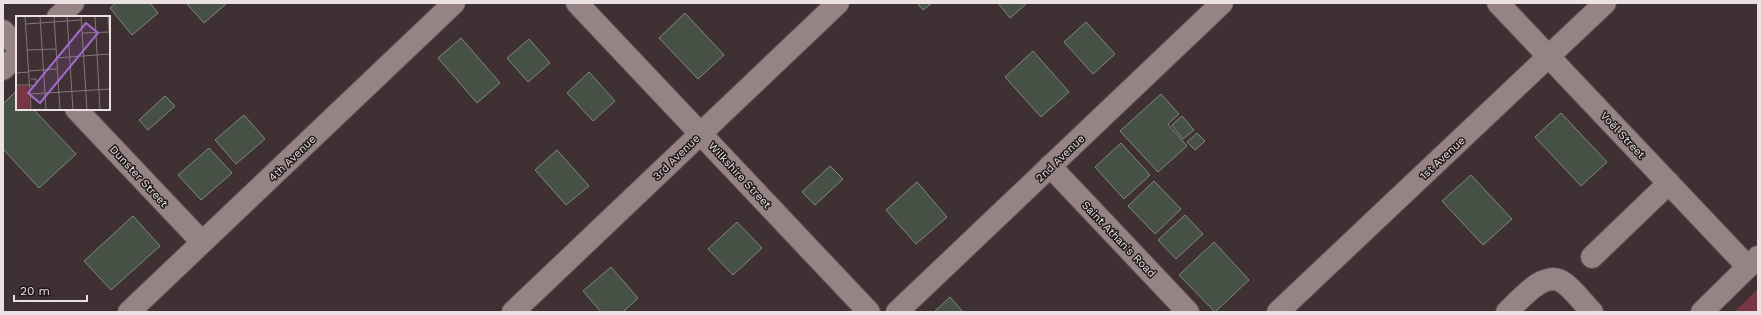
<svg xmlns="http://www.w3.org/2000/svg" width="1761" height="315" font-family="'Work Sans',sans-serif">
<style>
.green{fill:#773546}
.building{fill:#465045;stroke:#7e8a7d}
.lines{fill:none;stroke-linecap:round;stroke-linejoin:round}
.minor-casing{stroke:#594c4f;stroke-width:24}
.minor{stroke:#958386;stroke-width:22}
.labels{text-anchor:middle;stroke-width:3;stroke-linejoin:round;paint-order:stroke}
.street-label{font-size:11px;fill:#ebe1e2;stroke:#211a1b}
.inset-road{fill:none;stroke:#847779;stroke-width:1}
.view{fill:#a26bcb;fill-opacity:0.15;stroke:#a26bcb;stroke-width:2}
.inset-edge{fill:none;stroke:#ebe1e2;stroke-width:2}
</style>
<rect width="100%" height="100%" fill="#3f3033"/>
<!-- green -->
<path class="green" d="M1758 289V312H1734Z"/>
<!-- building -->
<g class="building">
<path d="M116 3H150L158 13 132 35 110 8Z"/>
<path d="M188 3H227L204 23 187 4Z"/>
<path d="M917 3H932L923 10Z"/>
<path d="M998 3H1027L1010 18Z"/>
<path d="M685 13 724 55 698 79 659 38Z"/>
<path d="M1086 22 1115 54 1093 74 1064 42Z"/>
<path d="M461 38 500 83 477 103 438 58Z"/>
<path d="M529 39 550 63 528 82 507 58Z"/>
<path d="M1033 51 1069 92 1041 117 1005 77Z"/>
<path d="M589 72 615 101 593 121 567 93Z"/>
<path d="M16 91 17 109H33L76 154 39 188 3 149V104Z"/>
<path d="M1161 94 1179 114 1168 124 1187 146 1158 172 1120 131Z"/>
<path d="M165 96 175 106 148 130 139 120Z"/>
<path d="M1561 113 1607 162 1581 186 1535 137Z"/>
<path d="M244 115 265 139 236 164 215 140Z"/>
<path d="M1182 116 1194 130 1183 139 1172 125Z"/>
<path d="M1197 133 1205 141 1195 150 1187 142Z"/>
<path d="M1121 143 1150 175 1124 199 1095 167Z"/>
<path d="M209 148 232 173 201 200 178 175Z"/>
<path d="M557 150 589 186 566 205 535 170Z"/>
<path d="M830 166 843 179 815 205 802 192Z"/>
<path d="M1471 175 1512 219 1483 245 1442 201Z"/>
<path d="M1154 181 1181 209 1155 234 1128 206Z"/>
<path d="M917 182 947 217 916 244 886 210Z"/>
<path d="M1185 215 1203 234 1176 259 1158 240Z"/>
<path d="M133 216 160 246 111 290 84 261Z"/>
<path d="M737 222 762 248 733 275 708 249Z"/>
<path d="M1214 242 1249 280 1215 312 1179 275Z"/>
<path d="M611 267 638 298 623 312H601L583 291Z"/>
<path d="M950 297 963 312H934Z"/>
</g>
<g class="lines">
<defs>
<g id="minor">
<path d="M577 3 869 312"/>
<path d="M1498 3 1748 267"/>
<path d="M58 17 73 3"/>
<path d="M3 31 17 46"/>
<path d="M3 69 17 56"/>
<path d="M76 109 202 242"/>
<path d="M1050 166 1188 312"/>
<path d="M1592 257 1669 183"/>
<path d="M129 312 454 3"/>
<path d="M513 312 838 3"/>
<path d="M897 312 1222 3"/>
<path d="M1278 312 1605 3"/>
<path d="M1507 312C1520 300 1545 268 1564 283 1575 291 1583 303 1592 312"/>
<path d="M1702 312 1758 257"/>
</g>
</defs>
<!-- minor casing -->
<use href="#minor" class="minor-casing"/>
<!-- minor -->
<use href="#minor" class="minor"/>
</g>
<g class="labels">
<!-- street labels -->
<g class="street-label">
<text transform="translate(1623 135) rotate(47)" y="4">Voël Street</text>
<text transform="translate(676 157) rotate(-44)" y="4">3rd Avenue</text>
<text transform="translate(292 158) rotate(-44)" y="4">4th Avenue</text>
<text transform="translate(1060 158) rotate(-44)" y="4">2nd Avenue</text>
<text transform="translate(1442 158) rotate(-43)" y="4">1st Avenue</text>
<text transform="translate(740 175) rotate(47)" y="4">Wilkshire Street</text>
<text transform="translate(139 176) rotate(47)" y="4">Dunster Street</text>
<text transform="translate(1119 239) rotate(46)" y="4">Saint Athan's Road</text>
</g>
</g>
<!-- overview -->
<g transform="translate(16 16)">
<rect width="94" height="94" fill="#3f3033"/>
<path d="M0 70H12L14 94H0Z" fill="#773546"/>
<path class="inset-road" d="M9 0 15 94M24 0 30 94M38 0 44 94M51 0 57 94M65 0 71 94M79 0 84 94M92 0 94 27M10 8 65 4M66 17 94 16M11 34 40 33M40 42 94 38M13 55 41 53M0 57 13 56M0 69H13M13 70 20 69V63H15M14 78 94 73"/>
<path class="view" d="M70 7 82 17 24 87 12 77Z"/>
<rect width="94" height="94" class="inset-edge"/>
</g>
<!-- border -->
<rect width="1761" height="315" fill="none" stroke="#ebe1e2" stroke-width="8"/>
<!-- scale -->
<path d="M14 295v6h73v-6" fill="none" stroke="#ebe1e2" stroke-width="2"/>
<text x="20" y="295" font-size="12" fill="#ebe1e2" stroke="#211a1b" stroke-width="3" paint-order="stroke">20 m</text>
</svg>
